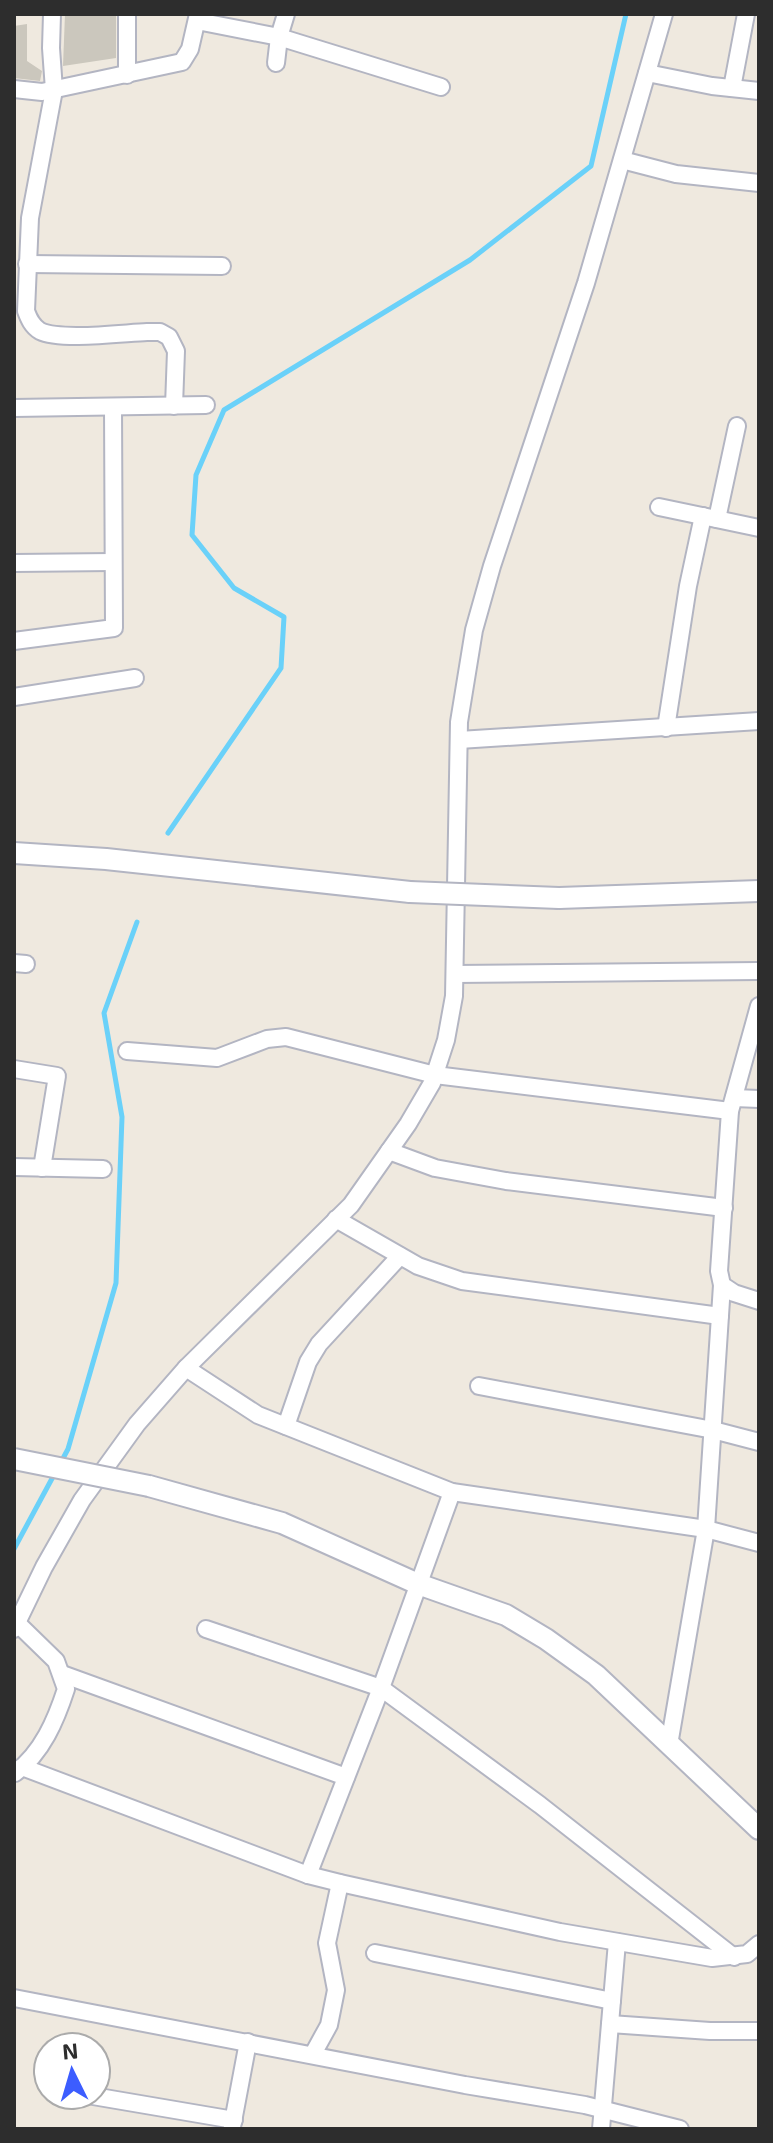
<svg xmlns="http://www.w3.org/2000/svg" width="773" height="2143" font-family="'Exo 2',sans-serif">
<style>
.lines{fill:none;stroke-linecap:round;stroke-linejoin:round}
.stream{stroke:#6ad1f9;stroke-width:5}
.building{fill:#cbc7bd}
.minor-casing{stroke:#b3b5c2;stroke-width:20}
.tertiary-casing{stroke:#b3b5c2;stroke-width:24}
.minor{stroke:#fff;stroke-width:16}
.tertiary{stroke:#fff;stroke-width:20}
.tertiary-bridge-casing{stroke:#b3b5c2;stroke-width:24;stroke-linecap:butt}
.tertiary-bridge{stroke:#fff;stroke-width:20}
</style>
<rect width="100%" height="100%" fill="#efe9df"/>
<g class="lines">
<!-- stream -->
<g class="stream">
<path d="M168 833 281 668 284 617 234 588 192 535 196 475 224 410 470 260 591 166 626 14"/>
<path d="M60 1464 68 1449 116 1283 122 1117 104 1013 137 922"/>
<path d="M14 1549 55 1473"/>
</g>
</g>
<!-- building -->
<g class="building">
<path d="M65 14H116V58L63 66Z"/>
<path d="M27 24V61L42 71 40 81 14 78V26Z"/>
</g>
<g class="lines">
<defs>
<g id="minor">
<path d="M52 14 51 48 54 90 30 218 26 311C29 319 32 326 40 331 60 341 123 333 147 332H160L169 337 176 351 174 406"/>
<path d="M127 14V75"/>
<path d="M197 21 279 37 441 87"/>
<path d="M276 63 279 37 286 14"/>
<path d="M647 73 712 86 759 91"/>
<path d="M732 88 746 14"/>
<path d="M14 89 42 92 182 62 190 49 198 14"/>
<path d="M622 160 676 174 759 183"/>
<path d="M27 264 222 266"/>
<path d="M14 408 206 405"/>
<path d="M659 507 759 528"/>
<path d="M717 519 737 426"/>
<path d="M14 563 113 562"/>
<path d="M14 641 114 628 113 407"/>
<path d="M14 697 135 678"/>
<path d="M666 728 688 586 703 516"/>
<path d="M459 740 759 721"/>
<path d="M14 963 26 964"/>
<path d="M455 974 759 971"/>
<path d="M759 1006 730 1111 719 1271 722 1285 734 1293 759 1301"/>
<path d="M127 1051 217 1058 267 1039 286 1037 435 1075 730 1111"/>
<path d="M14 1069 57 1076 42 1168"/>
<path d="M734 1098 759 1099"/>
<path d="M389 1151 435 1168 506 1181 724 1208"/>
<path d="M14 1167 103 1169"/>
<path d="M336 1219 418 1266 462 1281 720 1316"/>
<path d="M186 1368 258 1415 452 1492 706 1529 759 1543"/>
<path d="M479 1386 713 1430 759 1442"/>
<path d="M286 1426 308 1362 319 1344 400 1256"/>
<path d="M14 1629 44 1567 82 1500 137 1424 186 1368 351 1205 408 1124 432 1083 446 1040 454 996 459 722 474 630 492 566 586 283 664 14"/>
<path d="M206 1629 381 1688 540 1805 734 1957"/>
<path d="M62 1674 346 1777"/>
<path d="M669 1745 706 1529 722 1285"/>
<path d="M22 1767 308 1875 340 1883 560 1932 712 1958 747 1954 759 1944"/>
<path d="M15 1773C42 1753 56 1720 66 1689L56 1661 18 1624"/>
<path d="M308 1875 381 1688 452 1492"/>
<path d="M375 1953 612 2001"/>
<path d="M14 1998 465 2085 585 2105 680 2129"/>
<path d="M610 2024 710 2031H759"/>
<path d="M313 2054 329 2025 336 1990 327 1943 340 1883"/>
<path d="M87 2095 234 2120"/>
<path d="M232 2127 248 2042"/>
<path d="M601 2129 617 1942"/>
</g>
<g id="tertiary">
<path d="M14 853 106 859 410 892"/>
<path d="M559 898 759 891"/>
<path d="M149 1486 282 1523 418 1584 506 1615 546 1639 596 1675 759 1829"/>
</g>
</defs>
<!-- minor casing -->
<use href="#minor" class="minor-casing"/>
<!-- tertiary casing -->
<use href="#tertiary" class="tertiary-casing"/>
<!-- minor -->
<use href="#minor" class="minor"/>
<!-- tertiary -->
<use href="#tertiary" class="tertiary"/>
<defs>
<g id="tertiary-bridge">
<path d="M410 892 559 898"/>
<path d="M14 1459 149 1486"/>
</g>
</defs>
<!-- tertiary-bridge casing -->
<use href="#tertiary-bridge" class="tertiary-bridge-casing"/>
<!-- tertiary-bridge -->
<use href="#tertiary-bridge" class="tertiary-bridge"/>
</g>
<!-- border -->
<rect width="773" height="2143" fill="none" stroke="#2d2d2d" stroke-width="32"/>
<!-- north arrow -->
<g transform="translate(72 2071) rotate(355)"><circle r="38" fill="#ffffff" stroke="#ababab" stroke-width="2"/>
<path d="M0-6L14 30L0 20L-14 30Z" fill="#3c5dff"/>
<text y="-12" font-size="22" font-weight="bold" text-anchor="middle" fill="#2d2d2d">N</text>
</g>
</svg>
